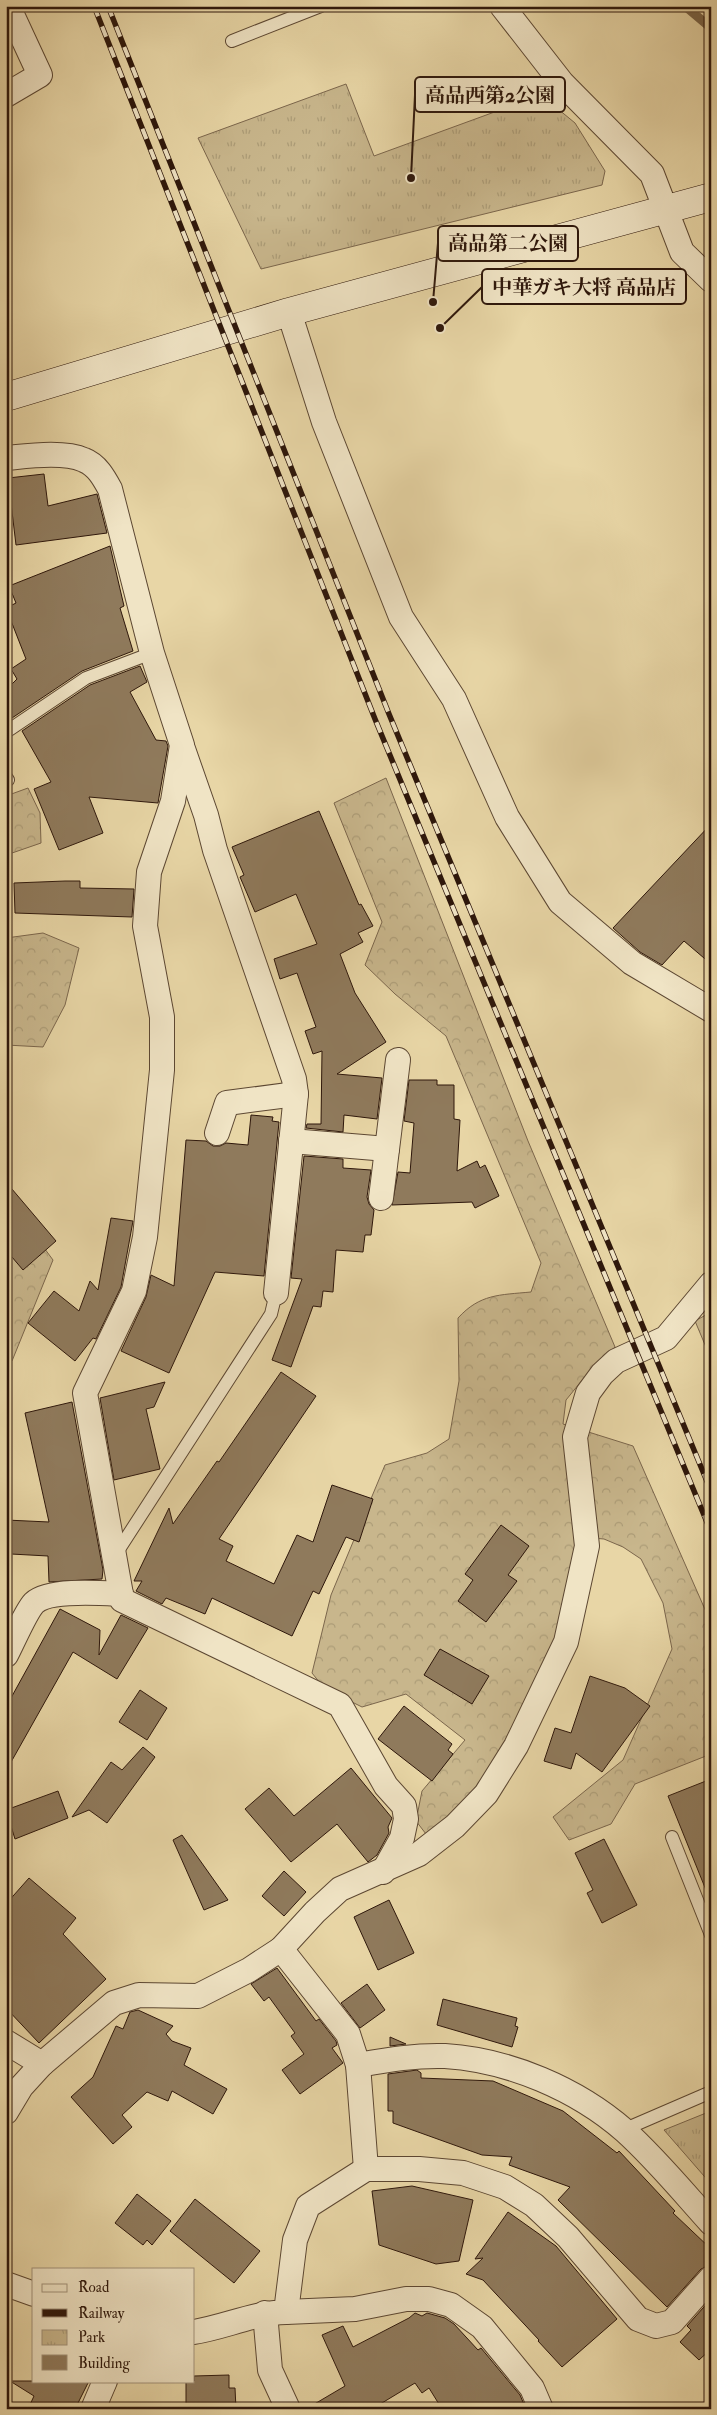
<svg xmlns="http://www.w3.org/2000/svg" width="717" height="2415" font-family="'IM FELL Double Pica','Noto Serif JP',serif">
<style>
.forest{fill:url(#forest-crowns);stroke:#7b664c}
.park{fill:url(#park-tufts);stroke:#7b664c}
.lines{fill:none;stroke-linecap:round;stroke-linejoin:round}
.stream{stroke:#786348;stroke-width:9}
.building{fill:#8f7a5c;stroke:#2e170b}
.lane-casing{stroke:#5c4732;stroke-width:14}
.street-casing{stroke:#5c4732;stroke-width:26}
.secondary-casing{stroke:#2e170b;stroke-width:29}
.lane{stroke:#f0e4c5;stroke-width:12}
.street{stroke:#f0e4c5;stroke-width:24}
.secondary{stroke:#f0e4c5;stroke-width:28}
.rail-casing{stroke:#2e170b;stroke-width:5.5}
.rail{stroke:#f0e4c5;stroke-width:4;stroke-dasharray:11;stroke-linecap:butt}
.leader{fill:none;stroke:#2e170b;stroke-width:2}
.callout-dot{fill:#2e170b;stroke:#f0e4c5;stroke-width:2}
.callout{fill:#f0e4c5;stroke:#2e170b;stroke-width:2}
.callout-label{font-size:20px;text-anchor:middle;font-weight:bold;fill:#2e170b}
</style>
<defs>
<pattern id="forest-crowns" width="20" height="18" patternUnits="userSpaceOnUse" patternTransform="scale(1.25)"><rect width="20" height="18" fill="#c8b68c"/><path d="M2 6a3 3 0 1 1 6 0M12 15a3 3 0 1 1 6 0" fill="none" stroke="#ac9c77"/></pattern>
<pattern id="park-tufts" width="24" height="20" patternUnits="userSpaceOnUse" patternTransform="scale(1.25)"><rect width="24" height="20" fill="#c8b68c"/><path d="M3 7l-1-3M5 7V3M7 7l1-3M15 17l-1-3M17 17v-4M19 17l1-3" fill="none" stroke="#ac9c77"/></pattern>
</defs>
<rect width="100%" height="100%" fill="#e8d6a6"/>
<filter id="stains"><feTurbulence type="fractalNoise" baseFrequency=".004" numOctaves="4"/><feColorMatrix values="0 0 0 0 .2 0 0 0 0 .09 0 0 0 0 .02 0 0 0 .5 -.17"/></filter>
<radialGradient id="worn" r=".72"><stop offset=".6" stop-color="#630" stop-opacity="0"/><stop offset="1" stop-color="#630" stop-opacity=".3"/></radialGradient>
<!-- forest -->
<g class="forest">
<path d="M386 778 528 1141 615 1347 592 1368 566 1400 563 1424 633 1446 711 1623V1754L635 1784 611 1824 569 1840 553 1817 623 1760 672 1649 663 1603 641 1559 623 1547 604 1539 579 1537 556 1641 492 1766 445 1826 426 1834 416 1821 422 1791 465 1740 406 1694 362 1707 324 1688 312 1673 331 1595 385 1465 427 1453 449 1439 459 1381 458 1318C480 1294 499 1295 531 1292L541 1263 446 1036 395 994 365 965 382 922 334 803Z"/>
<path d="M28 788 40 813 41 843 12 853 6 849V796Z"/>
<path d="M43 933 79 948 65 1005 43 1047 6 1045V938Z"/>
<path d="M25 1222 53 1260 12 1361 6 1360V1233Z"/>
</g>
<!-- park -->
<g class="park">
<path d="M346 84 374 156 541 95 575 123 605 171 602 185 261 269 198 138Z"/>
<path d="M711 1312V1359L695 1321Z"/>
<path d="M711 2111V2184L664 2130Z"/>
</g>
<g class="lines">
<!-- stream -->
<path class="stream" d="M685 6 711 28"/>
</g>
<!-- building -->
<g class="building">
<path d="M44 474 48 506 97 494 107 533 16 545 8 478Z"/>
<path d="M110 546 124 606 120 608 133 651 82 671 12 718 6 712V690L17 679 11 669 26 659 6 608 16 603 9 586Z"/>
<path d="M140 666 147 682 130 692 156 740 166 741 168 746 158 803 89 797 103 833 59 850 34 789 51 782 22 731 90 685Z"/>
<path d="M319 811 359 905 361 904 373 926 358 933 363 942 340 954 355 993 386 1042 337 1074 382 1078 377 1119 344 1115 343 1132 306 1128 307 1124H321L322 1051 313 1054 305 1031 316 1027 297 973 280 979 274 959 317 944 296 894 255 912 240 877 244 875 232 847Z"/>
<path d="M711 824V964L684 941 662 965 640 952 613 928Z"/>
<path d="M65 881H80V888L134 889 132 917 15 913 14 883Z"/>
<path d="M409 1080H437V1085H454V1119L460 1120 457 1171 477 1161 480 1168 485 1165 499 1196 475 1208 472 1202 392 1205 398 1172 410 1173 414 1123 404 1121Z"/>
<path d="M251 1115 273 1117 272 1121 279 1122 264 1276 215 1272 169 1373 121 1351 146 1297 151 1275 174 1286 186 1140 206 1141 213 1146H220L226 1143 248 1145Z"/>
<path d="M304 1156 343 1159V1168L371 1170 367 1197 369 1204 374 1210 371 1235H365L363 1252 336 1250 333 1292 323 1291 321 1307 313 1306 291 1367 272 1360 302 1279 291 1278Z"/>
<path d="M6 1182 56 1241 23 1270 6 1250Z"/>
<path d="M111 1218 133 1221 121 1287 96 1339 93 1338 75 1361 28 1323 54 1291 79 1311 90 1281 98 1290Z"/>
<path d="M281 1372 316 1396 219 1539 233 1546 226 1561 274 1584 297 1535 313 1542 332 1485 373 1499 359 1542 346 1537 319 1594 313 1591 292 1636 212 1598 205 1614 166 1598 162 1604 136 1591 142 1581H134L169 1508 173 1524 217 1461 219 1462Z"/>
<path d="M165 1382 154 1407 146 1409 160 1469 114 1480 100 1398Z"/>
<path d="M72 1402 103 1570 102 1579 49 1582 48 1556 11 1554V1547H6V1520L49 1522 25 1413Z"/>
<path d="M501 1525 529 1546 508 1575 517 1581 486 1622 458 1601 473 1580 465 1574Z"/>
<path d="M60 1609 100 1630 99 1655 121 1615 148 1628 117 1679 73 1652 6 1771V1707Z"/>
<path d="M440 1649 489 1676 472 1704 424 1675Z"/>
<path d="M590 1676 625 1688 650 1706 602 1772 576 1753 571 1769 544 1761 555 1728 571 1733Z"/>
<path d="M140 1690 167 1708 147 1740 119 1722Z"/>
<path d="M404 1706 452 1744 448 1750 453 1754 432 1781 378 1739Z"/>
<path d="M143 1747 155 1757 107 1823 89 1810 72 1817 111 1762 122 1770Z"/>
<path d="M351 1768 392 1818 388 1827 389 1833 377 1855 368 1862 337 1824 291 1862 245 1809 269 1788 294 1816Z"/>
<path d="M711 1779V1899L710 1900 668 1796Z"/>
<path d="M58 1791 68 1818 15 1839 6 1810Z"/>
<path d="M182 1835 228 1900 204 1910 173 1840Z"/>
<path d="M604 1839 637 1905 602 1923 587 1893 593 1890 575 1853Z"/>
<path d="M284 1871 306 1892 284 1916 262 1896Z"/>
<path d="M29 1878 76 1918 63 1934 106 1979 39 2043 6 2008V1904Z"/>
<path d="M389 1900 414 1953 378 1970 354 1917Z"/>
<path d="M277 1968 316 2021 319 2019 336 2041 337 2045 332 2048 343 2063 300 2094 282 2070 304 2054 291 2036 295 2033 269 1997 264 2001 251 1984Z"/>
<path d="M367 1984 385 2010 360 2028 341 2003Z"/>
<path d="M443 1999 517 2018 515 2026 518 2027 512 2047 437 2025Z"/>
<path d="M138 2010 173 2026 166 2034 172 2041 191 2048 184 2065 227 2089 213 2114 172 2091 168 2101 147 2092 122 2115 132 2127 113 2144 71 2097 93 2077 116 2026 123 2029 130 2012Z"/>
<path d="M390 2037 406 2044 390 2046Z"/>
<path d="M417 2070 421 2073V2078L493 2081 563 2111 617 2153 619 2151 675 2211 673 2213 711 2249V2265L701 2269 667 2307 558 2200 570 2187 509 2165 512 2157 482 2155 393 2123V2111H388V2074Z"/>
<path d="M412 2186 473 2200 459 2261 436 2264 379 2245 372 2191Z"/>
<path d="M137 2194 171 2221 152 2245 147 2240 143 2245 115 2223Z"/>
<path d="M195 2199 260 2251 234 2283 170 2231Z"/>
<path d="M508 2212 556 2246 617 2319 562 2367 538 2341 539 2340 483 2280 466 2274 483 2258 475 2259Z"/>
<path d="M711 2299V2349L699 2360 680 2342 691 2330 687 2326Z"/>
<path d="M415 2313 422 2316 427 2313 445 2318 454 2324 478 2350 481 2348 520 2395 526 2409H442L429 2388 422 2393 415 2383 372 2409H306L345 2386 322 2335 343 2326 353 2347 409 2318Z"/>
<path d="M229 2375V2388H235L236 2409H186V2381H194V2376Z"/>
<path d="M10 2381H89L75 2409H28L34 2396Z"/>
</g>
<g class="lines">
<defs>
<g id="lane">
<path d="M232 41 321 6"/>
<path d="M6 732 86 678 152 653"/>
<path d="M6 777 8 780"/>
<path d="M114 1557 271 1314 276 1293"/>
<path d="M672 1837 711 1935"/>
<path d="M623 2130 711 2092"/>
</g>
<g id="street">
<path d="M502 6 562 83 652 174 682 252 711 280"/>
<path d="M6 95 40 75 8 6"/>
<path d="M289 312 324 422 401 617 454 699 507 817 560 902 632 963 711 1010"/>
<path d="M6 458C28 456 64 451 84 460 97 465 104 478 110 489L152 653 182 745 173 801 149 872 145 926 162 1017V1070L145 1237 134 1291 85 1393 122 1600 340 1705 386 1786 404 1806 406 1819 402 1838 383 1872"/>
<path d="M183 749 206 815 215 850 294 1079 296 1094 276 1293"/>
<path d="M217 1133 227 1103 296 1094"/>
<path d="M291 1141 387 1149"/>
<path d="M381 1198 398 1060"/>
<path d="M6 1655C12 1644 26 1611 34 1603 49 1589 101 1593 121 1594"/>
<path d="M281 1949 348 2034 358 2065 366 2169"/>
<path d="M6 2042 42 2064"/>
<path d="M358 2065C387 2060 415 2055 445 2056 509 2060 577 2089 625 2131 656 2159 683 2192 711 2223"/>
<path d="M6 2112 21 2087 42 2064 114 2003 139 1995 198 1996 249 1970 281 1949 315 1912 340 1889 419 1854 455 1826 486 1794 516 1746 566 1642 587 1546 575 1437 588 1393 602 1374 616 1361 666 1338 711 1284"/>
<path d="M6 2284 34 2294"/>
<path d="M286 2312 355 2309 406 2299H429L451 2305 482 2327 532 2388 541 2409"/>
<path d="M265 2313 270 2370 288 2409"/>
<path d="M194 2332C225 2327 254 2313 286 2312L295 2240 308 2206 366 2169H419L463 2173 505 2187 534 2205 568 2237 638 2319 656 2326 672 2322 711 2278"/>
<path d="M93 2409 105 2381"/>
</g>
<path id="secondary" d="M6 397 289 312 711 197"/>
</defs>
<!-- lane casing -->
<use href="#lane" class="lane-casing"/>
<!-- street casing -->
<use href="#street" class="street-casing"/>
<!-- secondary casing -->
<use href="#secondary" class="secondary-casing"/>
<!-- lane -->
<use href="#lane" class="lane"/>
<!-- street -->
<use href="#street" class="street"/>
<!-- secondary -->
<use href="#secondary" class="secondary"/>
<defs>
<g id="rail">
<path d="M94 6 375 719 711 1532"/>
<path d="M108 6 389 714 711 1491"/>
</g>
</defs>
<!-- rail casing -->
<use href="#rail" class="rail-casing"/>
<!-- rail -->
<use href="#rail" class="rail"/>
</g>
<!-- callouts -->
<path class="leader" d="M411 178L415 95M433 302L438 243M440 328L482 287"/>
<g class="callout-dot">
<circle cx="411" cy="178" r="5"/>
<circle cx="433" cy="302" r="5"/>
<circle cx="440" cy="328" r="5"/>
</g>
<g class="callout">
<rect x="415" y="77" width="150" height="35" rx="5"/>
<rect x="438" y="226" width="140" height="35" rx="5"/>
<rect x="482" y="269" width="204" height="35" rx="5"/>
</g>
<g class="callout-label">
<text x="490" y="102">高品西第2公園</text>
<text x="508" y="250">高品第二公園</text>
<text x="584" y="294">中華ガキ大将 高品店</text>
</g>
<!-- margin -->
<rect width="717" height="2415" fill="none" stroke="#e8d6a6" stroke-width="25"/>
<rect x="8" y="8" width="702" height="2400" fill="none" stroke="#2e170b" stroke-width="2.5"/>
<rect x="12" y="12" width="692" height="2390" fill="none" stroke="#2e170b"/>
<!-- legend -->
<rect x="32" y="2268" width="162" height="115" fill="#f0e4c5" stroke="#a2927b"/>
<rect x="42" y="2284" width="25" height="8" fill="#f0e4c5" stroke="#a2927b"/>
<text x="78" y="2292" font-size="15" fill="#2e170b">Road</text>
<rect x="42" y="2309" width="25" height="8" fill="#2e170b" stroke="#a2927b"/>
<text x="78" y="2318" font-size="15" fill="#2e170b">Railway</text>
<rect x="42" y="2330" width="25" height="15" fill="url(#park-tufts)" stroke="#a2927b"/>
<text x="78" y="2342" font-size="15" fill="#2e170b">Park</text>
<rect x="42" y="2355" width="25" height="15" fill="#8f7a5c" stroke="#a2927b"/>
<text x="78" y="2368" font-size="15" fill="#2e170b">Building</text>
<rect width="100%" height="100%" filter="url(#stains)"/>
<rect width="100%" height="100%" fill="url(#worn)"/>
</svg>
